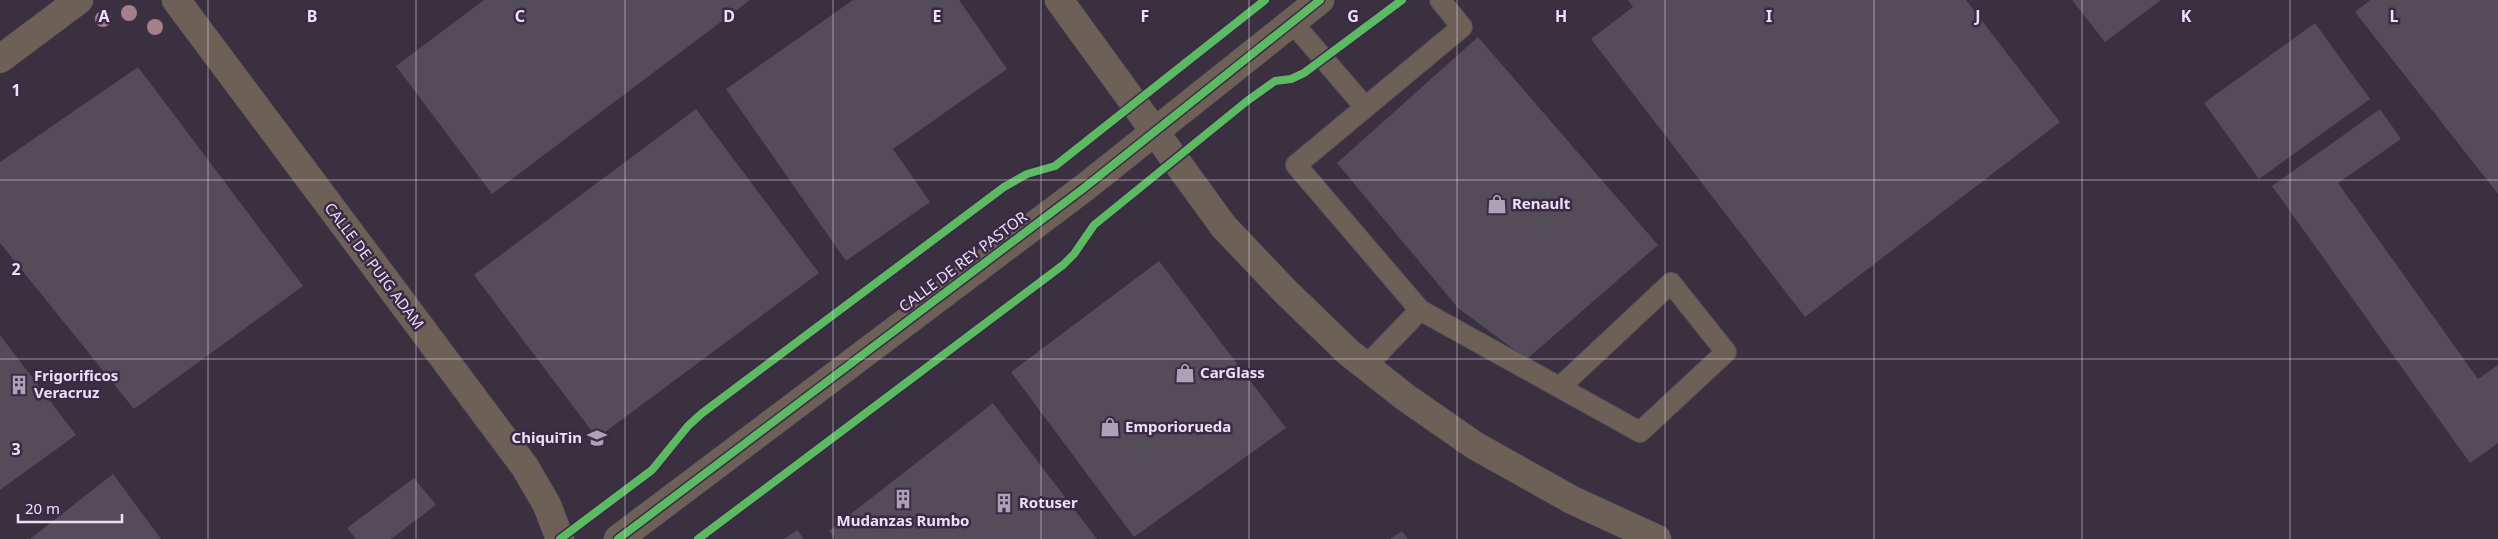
<svg xmlns="http://www.w3.org/2000/svg" width="2498" height="539" font-family="'Noto Sans',sans-serif">
<style>
.building{fill:#544c59}
.lines{fill:none;stroke-linecap:round;stroke-linejoin:round}
.lane-casing{stroke:#554e5b;stroke-width:22}
.street-casing{stroke:#554e5b;stroke-width:29}
.lane{stroke:#6d6056;stroke-width:20}
.street{stroke:#6d6056;stroke-width:28}
.cycleway-casing{stroke:#3b2947;stroke-width:11}
.cycleway{stroke:#5cba63;stroke-width:8}
.tree{fill:#a3808b}
.grid{fill:none;stroke:#ebe0f4;stroke-width:1;stroke-opacity:0.55}
.labels{text-anchor:middle;stroke-width:5;stroke-linejoin:round;paint-order:stroke}
.poi-label{font-size:15px;font-weight:bold;fill:#ebe0f4;stroke:#3b2947;text-anchor:start}
.street-label{font-size:15px;fill:#ebe0f4;stroke:#3b2947}
.grid-label{font-size:16px;text-anchor:middle;font-weight:bold;fill:#ebe0f4;stroke:#3b2947;stroke-width:5;stroke-linejoin:round;paint-order:stroke}
</style>
<rect width="100%" height="100%" fill="#3a3040"/>
<!-- building -->
<g class="building">
<path d="M484 0H750L492 194 396 66Z"/>
<path d="M853 0H959L1007 69 893 149 930 202 846 261 726 89Z"/>
<path d="M1628 0H1966L2060 122 1805 317 1591 39 1633 7Z"/>
<path d="M2072 0H2161L2105 42Z"/>
<path d="M2370 0H2498V194L2355 12Z"/>
<path d="M2315 23 2370 99 2259 179 2204 103Z"/>
<path d="M1478 37 1658 245 1527 359 1458 308 1337 163Z"/>
<path d="M138 67 303 286 134 409 0 243V162Z"/>
<path d="M696 109 819 273 597 438 474 275Z"/>
<path d="M2380 109 2401 139 2338 183 2478 379 2498 365V443L2470 463 2272 186Z"/>
<path d="M1159 261 1286 428 1134 537 1011 372Z"/>
<path d="M0 335 76 435 0 490Z"/>
<path d="M993 403 1097 539H835L829 531Z"/>
<path d="M113 474 161 539H30Z"/>
<path d="M414 478 436 505 391 539H356L347 528Z"/>
<path d="M797 530 804 539H784Z"/>
<path d="M1402 531 1408 539H1390Z"/>
</g>
<g class="lines">
<defs>
<g id="lane">
<path d="M1440 0 1462 27 1296 165 1420 310 1640 432 1726 352 1671 283 1560 387"/>
<path d="M1292 22 1365 107"/>
<path d="M1366 366 1420 310"/>
</g>
<g id="street">
<path d="M176 0 525 467 547 505 560 539"/>
<path d="M1059 0 1224 227 1285 291 1348 352 1405 397 1474 445 1572 500 1657 539"/>
<path d="M0 59 79 0"/>
<path d="M618 539 1084 188 1320 0"/>
</g>
</defs>
<!-- lane casing -->
<use href="#lane" class="lane-casing"/>
<!-- street casing -->
<use href="#street" class="street-casing"/>
<!-- lane -->
<use href="#lane" class="lane"/>
<!-- street -->
<use href="#street" class="street"/>
<defs>
<g id="cycleway">
<path d="M560 539 652 470 688 426 701 414 1004 187 1027 174 1055 166 1265 0"/>
<path d="M618 539 1084 188 1320 0"/>
<path d="M698 539 1063 265 1074 254 1094 225 1247 101 1275 81 1291 79 1304 73 1402 0"/>
</g>
</defs>
<!-- cycleway casing -->
<use href="#cycleway" class="cycleway-casing"/>
<!-- cycleway -->
<use href="#cycleway" class="cycleway"/>
</g>
<!-- trees -->
<g class="tree">
<circle cx="129" cy="13" r="8"/>
<circle cx="103" cy="19" r="8"/>
<circle cx="155" cy="27" r="8"/>
</g>
<!-- grid -->
<path class="grid" d="M208 0V539M416 0V539M625 0V539M833 0V539M1041 0V539M1249 0V539M1457 0V539M1665 0V539M1874 0V539M2082 0V539M2290 0V539M0 180H2498M0 359H2498"/>
<!-- icons -->
<defs>
<symbol id="shop-bare" viewBox="-9 -9 18 18"><path d="M-5-2.5h2.3a2.7 3.5 0 0 1 5.4 0H5L5.5 6h-11ZM-1.5-2.5h3a1.5 2.3 0 0 0-3 0Z" fill="#ada2b5" stroke="#3b2947" stroke-width="2.5" paint-order="stroke"/></symbol>
<symbol id="building-bare" viewBox="-9 -9 18 18"><path d="M-4-6H4V6H1V3H-1V6H-4ZM-2.5-4.3h1.7v1.8h-1.7ZM.8-4.3h1.7v1.8H.8ZM-2.5-1h1.7V.8h-1.7ZM.8-1h1.7V.8H.8Z" fill="#ada2b5" stroke="#3b2947" stroke-width="2.5" paint-order="stroke"/></symbol>
<symbol id="school-bare" viewBox="-9 -9 18 18"><path d="M0-5L7-2L0 1L-7-2ZM-4 1L0 2.5L4 1V4Q0 6-4 4Z" fill="#ada2b5" stroke="#3b2947" stroke-width="2.5" paint-order="stroke"/></symbol>
</defs>
<g fill-rule="evenodd">
<use href="#shop-bare" x="1483" y="190" width="28" height="28"/>
<use href="#shop-bare" x="1171" y="359" width="28" height="28"/>
<use href="#building-bare" x="5" y="371" width="28" height="28"/>
<use href="#shop-bare" x="1096" y="413" width="28" height="28"/>
<use href="#school-bare" x="583" y="424" width="28" height="28"/>
<use href="#building-bare" x="889" y="485" width="28" height="28"/>
<use href="#building-bare" x="990" y="489" width="28" height="28"/>
</g>
<g class="labels">
<!-- poi labels -->
<g class="poi-label">
<text x="1512" y="209">Renault</text>
<text x="1200" y="378">CarGlass</text>
<text x="34" y="381">Frigorificos<tspan x="34" dy="17">Veracruz</tspan></text>
<text x="1125" y="432">Emporiorueda</text>
<text x="582" y="443" text-anchor="end">ChiquiTin</text>
<text x="1019" y="508">Rotuser</text>
<text x="903" y="526" text-anchor="middle">Mudanzas Rumbo</text>
</g>
<!-- street labels -->
<g class="street-label">
<text transform="translate(963 262) rotate(-37)" y="5">CALLE DE REY PASTOR</text>
<text transform="translate(374 266) rotate(53)" y="5">CALLE DE PUIG ADAM</text>
</g>
</g>
<g class="grid-label">
<text x="104" y="22">A</text>
<text x="312" y="22">B</text>
<text x="520" y="22">C</text>
<text x="729" y="22">D</text>
<text x="937" y="22">E</text>
<text x="1145" y="22">F</text>
<text x="1353" y="22">G</text>
<text x="1561" y="22">H</text>
<text x="1769" y="22">I</text>
<text x="1978" y="22">J</text>
<text x="2186" y="22">K</text>
<text x="2394" y="22">L</text>
<text x="16" y="96">1</text>
<text x="16" y="275">2</text>
<text x="16" y="455">3</text>
</g>
<!-- scale -->
<path d="M18 514v8h104v-8" fill="none" stroke="#ebe0f4" stroke-width="2.5"/>
<text x="25" y="514" font-size="15" fill="#ebe0f4" stroke="#3b2947" stroke-width="4" paint-order="stroke">20 m</text>
</svg>
